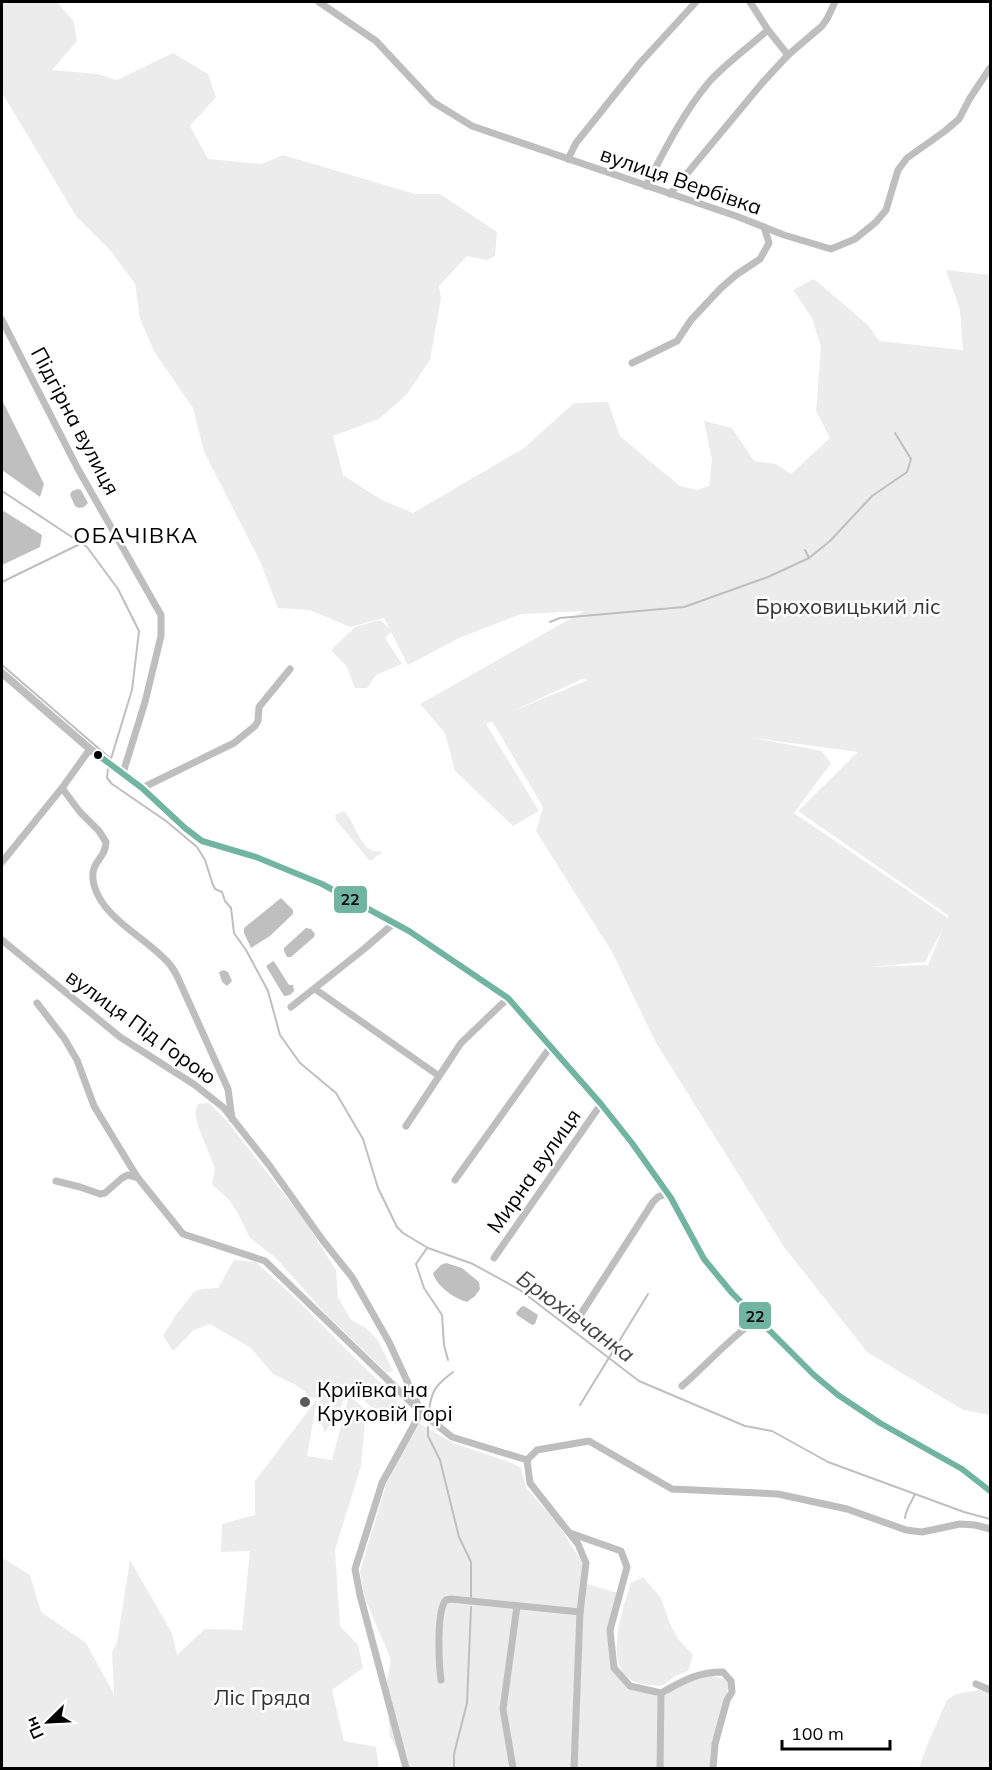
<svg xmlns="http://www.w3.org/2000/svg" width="992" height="1770" font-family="Mulish,sans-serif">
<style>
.green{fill:#ececec;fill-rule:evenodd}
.water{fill:#bfbfbf}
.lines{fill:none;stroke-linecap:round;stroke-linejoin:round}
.stream{stroke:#bfbfbf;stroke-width:2}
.minor{stroke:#bebebe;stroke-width:7}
.tertiary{stroke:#bebebe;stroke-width:8}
.bus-1-casing{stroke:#fff;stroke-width:10}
.bus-1{stroke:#71b49f;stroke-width:6}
.bus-dot{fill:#000;stroke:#fff;stroke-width:2}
.poi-dot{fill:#595959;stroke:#fff;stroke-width:2}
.labels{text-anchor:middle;stroke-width:5;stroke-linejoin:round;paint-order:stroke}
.street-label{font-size:21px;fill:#000;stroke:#fff}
.park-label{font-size:21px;fill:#333;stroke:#fff}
.poi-label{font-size:21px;fill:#000;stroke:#fff;text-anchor:start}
.neighbourhood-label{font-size:22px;letter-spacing:1.5px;fill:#000;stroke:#fff}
.water-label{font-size:22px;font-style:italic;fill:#444;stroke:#fff}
.line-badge{stroke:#fff;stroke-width:2}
.pale-badge-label{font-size:16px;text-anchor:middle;font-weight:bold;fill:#111}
</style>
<rect width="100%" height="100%" fill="#fff"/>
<!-- green -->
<g class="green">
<path d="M2 2H57L74 22 77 41 52 70 97 74 117 80 173 53 208 74 216 97 190 126 208 159 262 164 283 155 415 194H440L497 232 495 256 487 260 467 256 439 286 441 298 430 360 407 394 379 419 333 436 343 475 380 499 413 513 524 448 574 403 608 402 620 436 658 468 680 486 697 490 709 486 712 460 704 421 732 428 754 461 776 464 791 474 830 438 816 411 821 347 812 318 793 290 814 279 868 325 879 341 963 350 960 310 946 270 990 275V1415L963 1410 867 1352 784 1247 656 1043 612 952 536 831 543 807 492 721 486 724 539 811 513 826 455 771 445 733 420 704 584 611 521 614 459 638 408 665 391 632 385 638 402 664 376 675 367 688H355L347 667 331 650 355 627 380 620 389 628 384 618 350 627 310 610 278 608 260 561 204 452 193 408 154 351 140 319 135 284 110 250 76 216 2 93ZM582 679 588 680 513 711ZM754 738 858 752 798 811 949 916 948 918 794 813 831 763 822 751ZM943 929 928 965 869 967 925 962Z"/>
<path d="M344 811C356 822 360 855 381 851L382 853 375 857 373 860H369L336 820 335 815Z"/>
<path d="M209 1103 226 1120 305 1221 336 1270 338 1297 351 1320 366 1328 377 1339 393 1371 386 1372 324 1312 276 1258 250 1238 237 1212 229 1200 212 1184 215 1168 199 1129 195 1113 198 1104Z"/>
<path d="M234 1260 256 1262 296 1299 376 1379 393 1392 399 1407 395 1417 374 1410 354 1390 349 1395 366 1410 361 1466 335 1550 340 1626 358 1645 363 1668 332 1690 344 1741 376 1747 379 1768H2V1561L3 1558 30 1575 41 1612 86 1643 114 1694 112 1652 117 1643 130 1560 172 1633 177 1655 205 1629 242 1630 250 1551 221 1552 222 1524 255 1515V1481L317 1399 307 1456 332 1460 349 1396 343 1401 338 1413 325 1432 318 1417 320 1398 306 1397 305 1391 294 1384 273 1374 251 1348 210 1324 194 1330 173 1351 163 1336 176 1315 194 1292 201 1289 218 1288Z"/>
<path d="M415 1421 453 1443 512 1463 521 1468 526 1488 557 1522 581 1561 587 1584 618 1593 607 1629 612 1670 629 1689 658 1696 685 1682 707 1674 730 1681 710 1761V1768H406L390 1736 386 1686 391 1660 364 1596 360 1571 386 1485Z"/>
<path d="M643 1577 661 1598 670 1624 678 1639 693 1655 688 1671 675 1676 662 1686C654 1685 645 1685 638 1683 600 1671 623 1608 631 1583Z"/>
<path d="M980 1690 990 1694V1768H919L928 1743 947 1700 956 1694Z"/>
</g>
<!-- water -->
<g class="water">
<path d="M2 400 44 484 40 497 2 470Z"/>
<path d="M78 489 81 490 88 503 84 507 79 508 75 506 70 495 72 491Z"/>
<path d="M2 510 42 535 40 547 2 565Z"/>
<path d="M281 898 293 910V914L270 936 251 948 244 933V928Z"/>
<path d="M306 928 311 929 315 934 314 937 291 957H287L284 951V948Z"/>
<path d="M273 961 275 963 289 985H293L294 991 290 995 284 996 266 966Z"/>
<path d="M224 970 228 972 232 981 227 986 222 982 219 972Z"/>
<path d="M446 1263 462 1268 479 1282 480 1289 475 1296 467 1302C455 1299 436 1286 433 1273L441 1265Z"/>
<path d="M524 1306 538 1315 535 1324 532 1325 517 1315 516 1313 521 1307Z"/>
</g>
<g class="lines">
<!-- stream -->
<g class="stream">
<path d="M2 491 87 547 118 589 139 631 132 690 110 762"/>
<path d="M805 550 809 558"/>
<path d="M2 582 80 544"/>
<path d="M550 622 560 618 684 607 768 577 809 558 830 541 872 496 907 472 911 459 895 433"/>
<path d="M2 665 111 759"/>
<path d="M108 768 107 778 112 784 166 821 197 847 205 860 213 885 215 889 222 892 225 901 231 908 234 933 246 950 268 991 280 1035 300 1063 336 1093 363 1139 378 1188 397 1227 403 1233 428 1248 473 1264 520 1290 639 1381 745 1426 772 1431 828 1462 964 1512 990 1519"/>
<path d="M427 1248 416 1264 424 1288 442 1315 444 1345 448 1360"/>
<path d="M580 1405 648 1294"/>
<path d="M429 1412C431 1390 436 1385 453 1372"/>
<path d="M428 1427V1436L440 1460 459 1537 471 1562V1597"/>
<path d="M905 1518C906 1509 911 1503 915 1494"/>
<path d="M454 1768V1754L467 1703 471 1607"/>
</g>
<!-- minor -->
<g class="minor">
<path d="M319 2 376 41 433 102 472 126 736 216 784 235 831 249 855 239 876 222 886 210 898 170 907 158 945 131 959 119 970 98 990 68"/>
<path d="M750 2 768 30 788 55"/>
<path d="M568 159 576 143 640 63 696 2"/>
<path d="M646 186C664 151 683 113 709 82 725 64 750 46 768 30"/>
<path d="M670 194 763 82 788 55 822 26 827 19 835 2"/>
<path d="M2 320 78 469 161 615V636L145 702 123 773"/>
<path d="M632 363 677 341 691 320 721 288 736 275 760 259 769 243 764 227"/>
<path d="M62 788 80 812 99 831 106 842C106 860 88 861 94 885 103 920 151 940 171 966 174 970 176 974 178 978L228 1089 232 1119"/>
<path d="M142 788 234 743 255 726 258 721 259 707 290 669"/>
<path d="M2 862 62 788 90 749"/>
<path d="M2 940 120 1037 195 1085 224 1108 269 1165 324 1242 352 1277 389 1342 419 1407"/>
<path d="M315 989 439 1076"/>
<path d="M37 1003 64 1038 77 1060 94 1106 128 1162 138 1178 183 1234 265 1261 421 1412 452 1437 527 1460 537 1450 589 1441 672 1489 778 1494 847 1509 906 1530 922 1532 960 1524 975 1525 990 1529"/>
<path d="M291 1007 364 949 394 923"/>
<path d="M406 1126 461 1043 508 998"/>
<path d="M455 1180 551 1046"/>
<path d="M56 1181 80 1187 100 1194 105 1193 122 1178 128 1175 138 1178"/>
<path d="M494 1258 601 1104"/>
<path d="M579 1317 653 1202 658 1197 668 1193"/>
<path d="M682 1386C707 1364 729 1339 757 1319"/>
<path d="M527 1460 530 1483 578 1544 586 1563 580 1612 574 1768"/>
<path d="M570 1533 621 1551 627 1567 610 1630 614 1668 630 1686 661 1693 660 1768"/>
<path d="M441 1680C439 1665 436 1610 446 1600L451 1599 580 1612"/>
<path d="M976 1684 990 1690"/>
<path d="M661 1693C683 1681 697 1672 723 1672L731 1681 732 1692 727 1700 715 1744 713 1768"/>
<path d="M406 1768 360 1595 355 1569 382 1483 421 1412"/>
<path d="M513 1768 503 1709 517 1606"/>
</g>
<!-- tertiary -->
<path class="tertiary" d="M2 673 90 749 142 788 185 828 202 841 212 845 256 857 322 884 409 931 508 998 519 1009 601 1104 632 1143 671 1198 704 1259 732 1293 814 1375 838 1395 880 1423 962 1469 990 1491"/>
<defs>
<path id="bus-1" d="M98 755 142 788 185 828 202 841 256 857 322 884 409 931 508 998 601 1104 632 1143 671 1198 704 1259 732 1293 814 1375 838 1395 880 1423 962 1469 990 1491"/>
</defs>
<!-- bus-1 casing -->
<use href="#bus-1" class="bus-1-casing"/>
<!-- bus-1 -->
<use href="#bus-1" class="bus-1"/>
</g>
<!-- markers -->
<circle class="bus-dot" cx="98" cy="755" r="5"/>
<circle class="poi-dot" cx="305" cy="1402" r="6"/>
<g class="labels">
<!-- street labels -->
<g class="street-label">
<text transform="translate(681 181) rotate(19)" y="7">вулиця Вербівка</text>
<text transform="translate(75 421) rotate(62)" y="7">Підгірна вулиця</text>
<text transform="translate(141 1027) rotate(36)" y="7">вулиця Під Горою</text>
<text transform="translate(534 1171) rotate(-55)" y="7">Мирна вулиця</text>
</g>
<!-- park labels -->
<g class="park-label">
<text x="848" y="614">Брюховицький ліс</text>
<text x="262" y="1705">Ліс Гряда</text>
</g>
<!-- poi labels -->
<g class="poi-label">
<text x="317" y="1397">Криївка на<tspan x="317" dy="24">Круковій Горі</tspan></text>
</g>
<!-- neighbourhood labels -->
<g class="neighbourhood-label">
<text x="136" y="543">ОБАЧІВКА</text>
</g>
<!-- water labels -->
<g class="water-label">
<text transform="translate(576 1316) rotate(36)" y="8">Брюхівчанка</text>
</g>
</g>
<g class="line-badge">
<rect x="333" y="885" width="35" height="29" rx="6" fill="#71b49f"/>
<rect x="738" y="1301" width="34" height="29" rx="6" fill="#71b49f"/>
</g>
<g class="pale-badge-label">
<text x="350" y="905">22</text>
<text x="755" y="1322">22</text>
</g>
<!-- border -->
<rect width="992" height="1770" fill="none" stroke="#000000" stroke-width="6"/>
<!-- north arrow -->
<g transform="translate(48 1722) rotate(246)" stroke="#ffffff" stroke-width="4.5" paint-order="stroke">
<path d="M0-4.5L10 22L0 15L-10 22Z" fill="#000000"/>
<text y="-9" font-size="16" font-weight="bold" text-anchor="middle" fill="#000000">Пн</text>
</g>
<!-- scale -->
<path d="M782 1740v9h108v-9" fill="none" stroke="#000000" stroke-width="3"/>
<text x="791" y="1740" font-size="18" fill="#000000" stroke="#ffffff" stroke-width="4.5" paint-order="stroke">100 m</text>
</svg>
